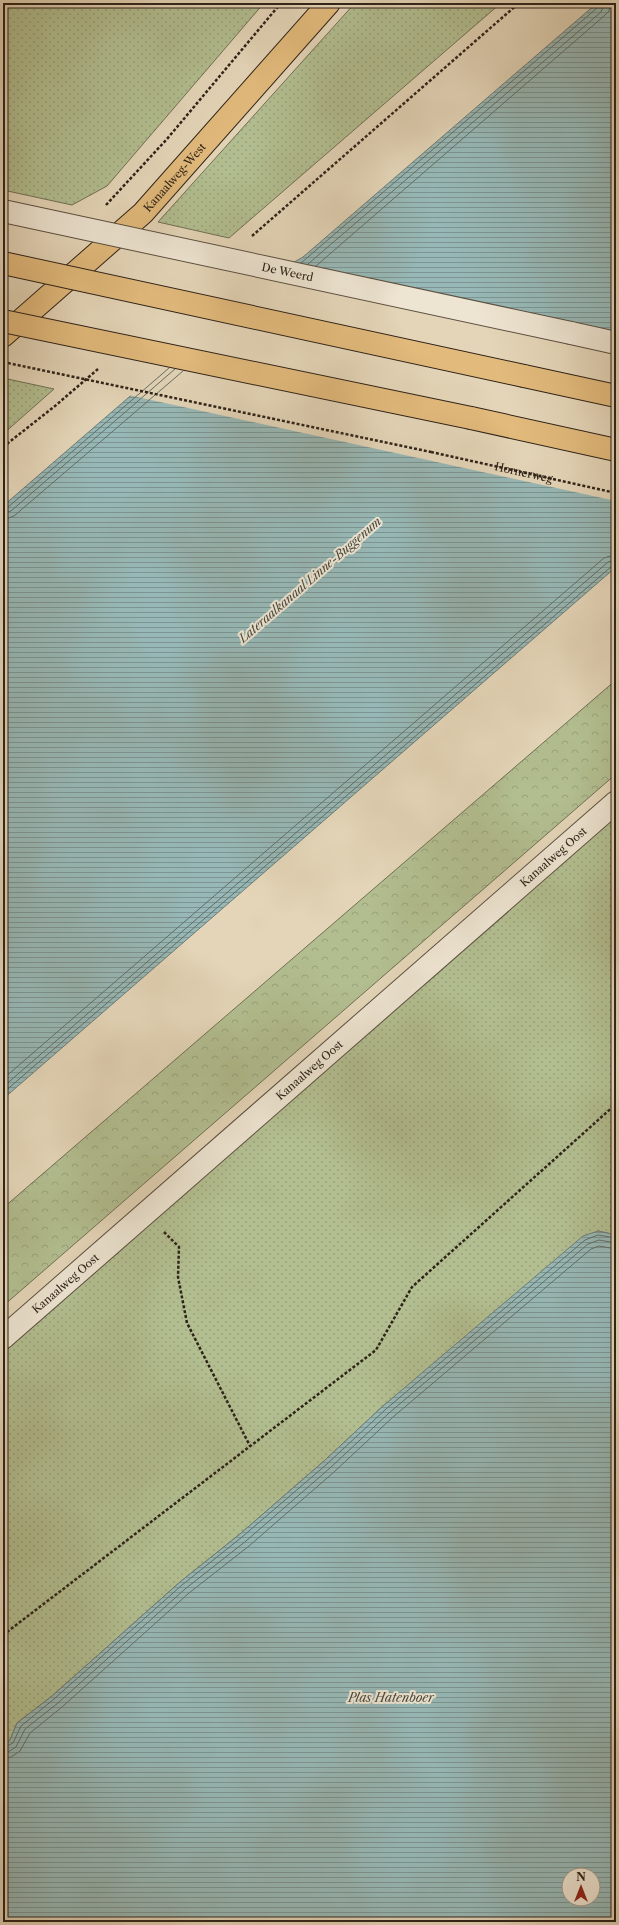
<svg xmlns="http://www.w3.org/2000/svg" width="619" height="1925" font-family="'Libre Caslon Text',serif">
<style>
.grass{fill:url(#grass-dots);stroke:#707054}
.forest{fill:url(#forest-crowns);stroke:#707054}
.water{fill:url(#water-rules);stroke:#6d7c77;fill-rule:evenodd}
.pier{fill:#e4d5b8}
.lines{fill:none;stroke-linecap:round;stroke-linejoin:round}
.shore{stroke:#626e68;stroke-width:1}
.minor-casing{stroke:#5c5041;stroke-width:24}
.major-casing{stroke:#2e2319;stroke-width:24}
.highway-casing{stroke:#2e2319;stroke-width:24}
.path{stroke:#2e2319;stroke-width:2.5;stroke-dasharray:3 2;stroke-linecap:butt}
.minor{stroke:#ede4d1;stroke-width:22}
.major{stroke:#e2ba7c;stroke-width:22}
.highway{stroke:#e2ba7c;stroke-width:22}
.minor-bridge-casing{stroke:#5c5041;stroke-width:24;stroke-linecap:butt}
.highway-bridge-casing{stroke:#2e2319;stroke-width:24;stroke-linecap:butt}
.path-bridge{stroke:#2e2319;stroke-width:2.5;stroke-dasharray:3 2;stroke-linecap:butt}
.minor-bridge{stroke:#ede4d1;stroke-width:22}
.highway-bridge{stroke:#e2ba7c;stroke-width:22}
.labels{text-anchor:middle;stroke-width:4;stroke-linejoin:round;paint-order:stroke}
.street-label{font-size:11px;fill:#2e2319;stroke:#ede4d1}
.water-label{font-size:12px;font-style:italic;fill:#484840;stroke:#ede4d1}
</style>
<defs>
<pattern id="grass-dots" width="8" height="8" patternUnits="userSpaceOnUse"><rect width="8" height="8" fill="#b2be90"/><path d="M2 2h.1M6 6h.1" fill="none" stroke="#99a37c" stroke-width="1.8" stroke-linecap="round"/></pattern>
<pattern id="forest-crowns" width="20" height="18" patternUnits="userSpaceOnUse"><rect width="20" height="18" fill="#b2be90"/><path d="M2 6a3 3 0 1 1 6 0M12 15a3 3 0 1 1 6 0" fill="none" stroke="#99a37c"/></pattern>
<pattern id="water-rules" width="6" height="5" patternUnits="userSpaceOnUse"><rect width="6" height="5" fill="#97b8b6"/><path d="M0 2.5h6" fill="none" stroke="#7c9593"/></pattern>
</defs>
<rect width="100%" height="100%" fill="#e4d5b8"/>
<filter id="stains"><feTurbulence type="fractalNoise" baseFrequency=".005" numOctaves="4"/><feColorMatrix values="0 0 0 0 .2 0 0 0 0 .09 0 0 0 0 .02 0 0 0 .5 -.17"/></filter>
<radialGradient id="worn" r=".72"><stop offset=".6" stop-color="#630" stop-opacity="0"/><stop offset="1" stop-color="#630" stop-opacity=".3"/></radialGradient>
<!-- grass -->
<g class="grass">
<path d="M3 3H264L107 186 72 205 3 190Z"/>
<path d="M355 3H501L229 238 158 222Z"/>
<path d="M3 378 54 389 3 434Z"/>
<path d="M616 816V1235L598 1231 383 1406 324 1461 240 1534 180 1582 52 1696 17 1723 10 1740 3 1745V1353Z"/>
</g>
<!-- forest -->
<path class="forest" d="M616 680V774L3 1306V1208Z"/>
<!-- water -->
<g class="water">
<path d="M597 3H616V567L3 1099V506L268 277 303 257Z"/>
<path d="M598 1231 616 1235V1922H3V1745L10 1740 17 1723 52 1696 180 1582 240 1534 324 1461 383 1406 583 1236ZM569 1875H593V1899H569Z"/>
</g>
<!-- pier -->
<path class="pier" d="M291 261 616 332V501L128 395 266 276Z"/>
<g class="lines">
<!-- shore -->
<g class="shore">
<path d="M301 263 597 8 599 3"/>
<path d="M308 264 601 12 604 3"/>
<path d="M316 266 604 16 609 11 610 3"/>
<path d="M3 509 7 508 169 368"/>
<path d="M3 514 11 511 175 369"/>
<path d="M3 520 14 516 183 371"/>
<path d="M3 1079 604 558 616 554"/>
<path d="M3 1087 608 562 616 560"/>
<path d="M3 1093 612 566 616 565"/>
<path d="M3 1748 13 1743 21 1726 54 1699 182 1585 242 1537 327 1464 386 1409 585 1240 598 1235 616 1238"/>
<path d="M3 1753 8 1752 16 1747 25 1729 58 1703 185 1589 246 1541 330 1468 389 1413 588 1244 599 1240 616 1243"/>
<path d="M3 1759 11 1757 20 1751 30 1733 62 1707 189 1593 249 1546 334 1472 393 1417 591 1249 599 1246 616 1249"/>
</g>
<defs>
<g id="minor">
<path d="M571 333 616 343"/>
<path id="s2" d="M3 1338 616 802"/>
</g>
<g id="major">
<path id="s3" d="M3 336 143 213 329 3"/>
</g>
<g id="highway">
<path d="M524 376 616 396"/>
<path d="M471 418 616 450"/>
</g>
</defs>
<!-- minor casing -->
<use href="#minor" class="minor-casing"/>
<!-- major casing -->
<use href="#major" class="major-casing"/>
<!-- highway casing -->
<use href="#highway" class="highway-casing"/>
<!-- path -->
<g class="path">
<path d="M106 205 167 139 281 3"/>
<path d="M252 236 519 3"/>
<path d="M3 447 55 406 98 369"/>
<path id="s1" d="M431 452 616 493"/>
<path d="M164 1232 179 1247 178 1277 187 1323 250 1446"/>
<path d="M3 1635 376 1350 412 1287 616 1104"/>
</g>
<!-- minor -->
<use href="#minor" class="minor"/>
<!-- major -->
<use href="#major" class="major"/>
<!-- highway -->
<use href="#highway" class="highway"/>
<defs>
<g id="minor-bridge">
<path id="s4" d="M3 211 571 333"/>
</g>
<g id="highway-bridge">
<path d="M3 263 524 376"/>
<path d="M3 321 471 418"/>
</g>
</defs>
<!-- minor-bridge casing -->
<use href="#minor-bridge" class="minor-bridge-casing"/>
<!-- highway-bridge casing -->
<use href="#highway-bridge" class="highway-bridge-casing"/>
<!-- path-bridge -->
<path class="path-bridge" d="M3 362 431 452"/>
<!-- minor-bridge -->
<use href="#minor-bridge" class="minor-bridge"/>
<!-- highway-bridge -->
<use href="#highway-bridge" class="highway-bridge"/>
</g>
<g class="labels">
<!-- street labels -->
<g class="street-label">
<text dy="4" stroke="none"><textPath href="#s3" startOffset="234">Kanaalweg-West</textPath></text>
<text dy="4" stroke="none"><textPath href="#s4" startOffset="291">De Weerd</textPath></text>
<text dy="4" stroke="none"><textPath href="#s1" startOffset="95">Hornerweg</textPath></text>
<text dy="4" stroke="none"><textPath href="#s2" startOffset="731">Kanaalweg Oost</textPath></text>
<text dy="4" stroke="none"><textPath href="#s2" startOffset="407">Kanaalweg Oost</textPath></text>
<text dy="4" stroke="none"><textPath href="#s2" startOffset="83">Kanaalweg Oost</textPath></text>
</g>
<!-- water labels -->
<g class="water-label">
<text transform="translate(310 580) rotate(-41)" y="4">Lateraalkanaal Linne-Buggenum</text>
<text x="391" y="1702">Plas Hatenboer</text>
</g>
</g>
<!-- margin -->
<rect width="619" height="1925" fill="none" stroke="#e4d5b8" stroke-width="16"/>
<rect x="4" y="4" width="611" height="1917" fill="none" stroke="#2e2319" stroke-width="2"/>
<rect x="8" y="8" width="603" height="1909" fill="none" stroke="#2e2319"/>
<!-- north arrow -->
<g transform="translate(581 1887)"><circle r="19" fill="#ede4d1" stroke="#a19787"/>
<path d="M0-3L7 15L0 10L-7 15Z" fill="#8f2418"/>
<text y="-6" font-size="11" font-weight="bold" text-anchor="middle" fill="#2e2319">N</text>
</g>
<rect width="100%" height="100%" filter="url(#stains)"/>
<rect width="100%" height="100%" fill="url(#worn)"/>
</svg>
